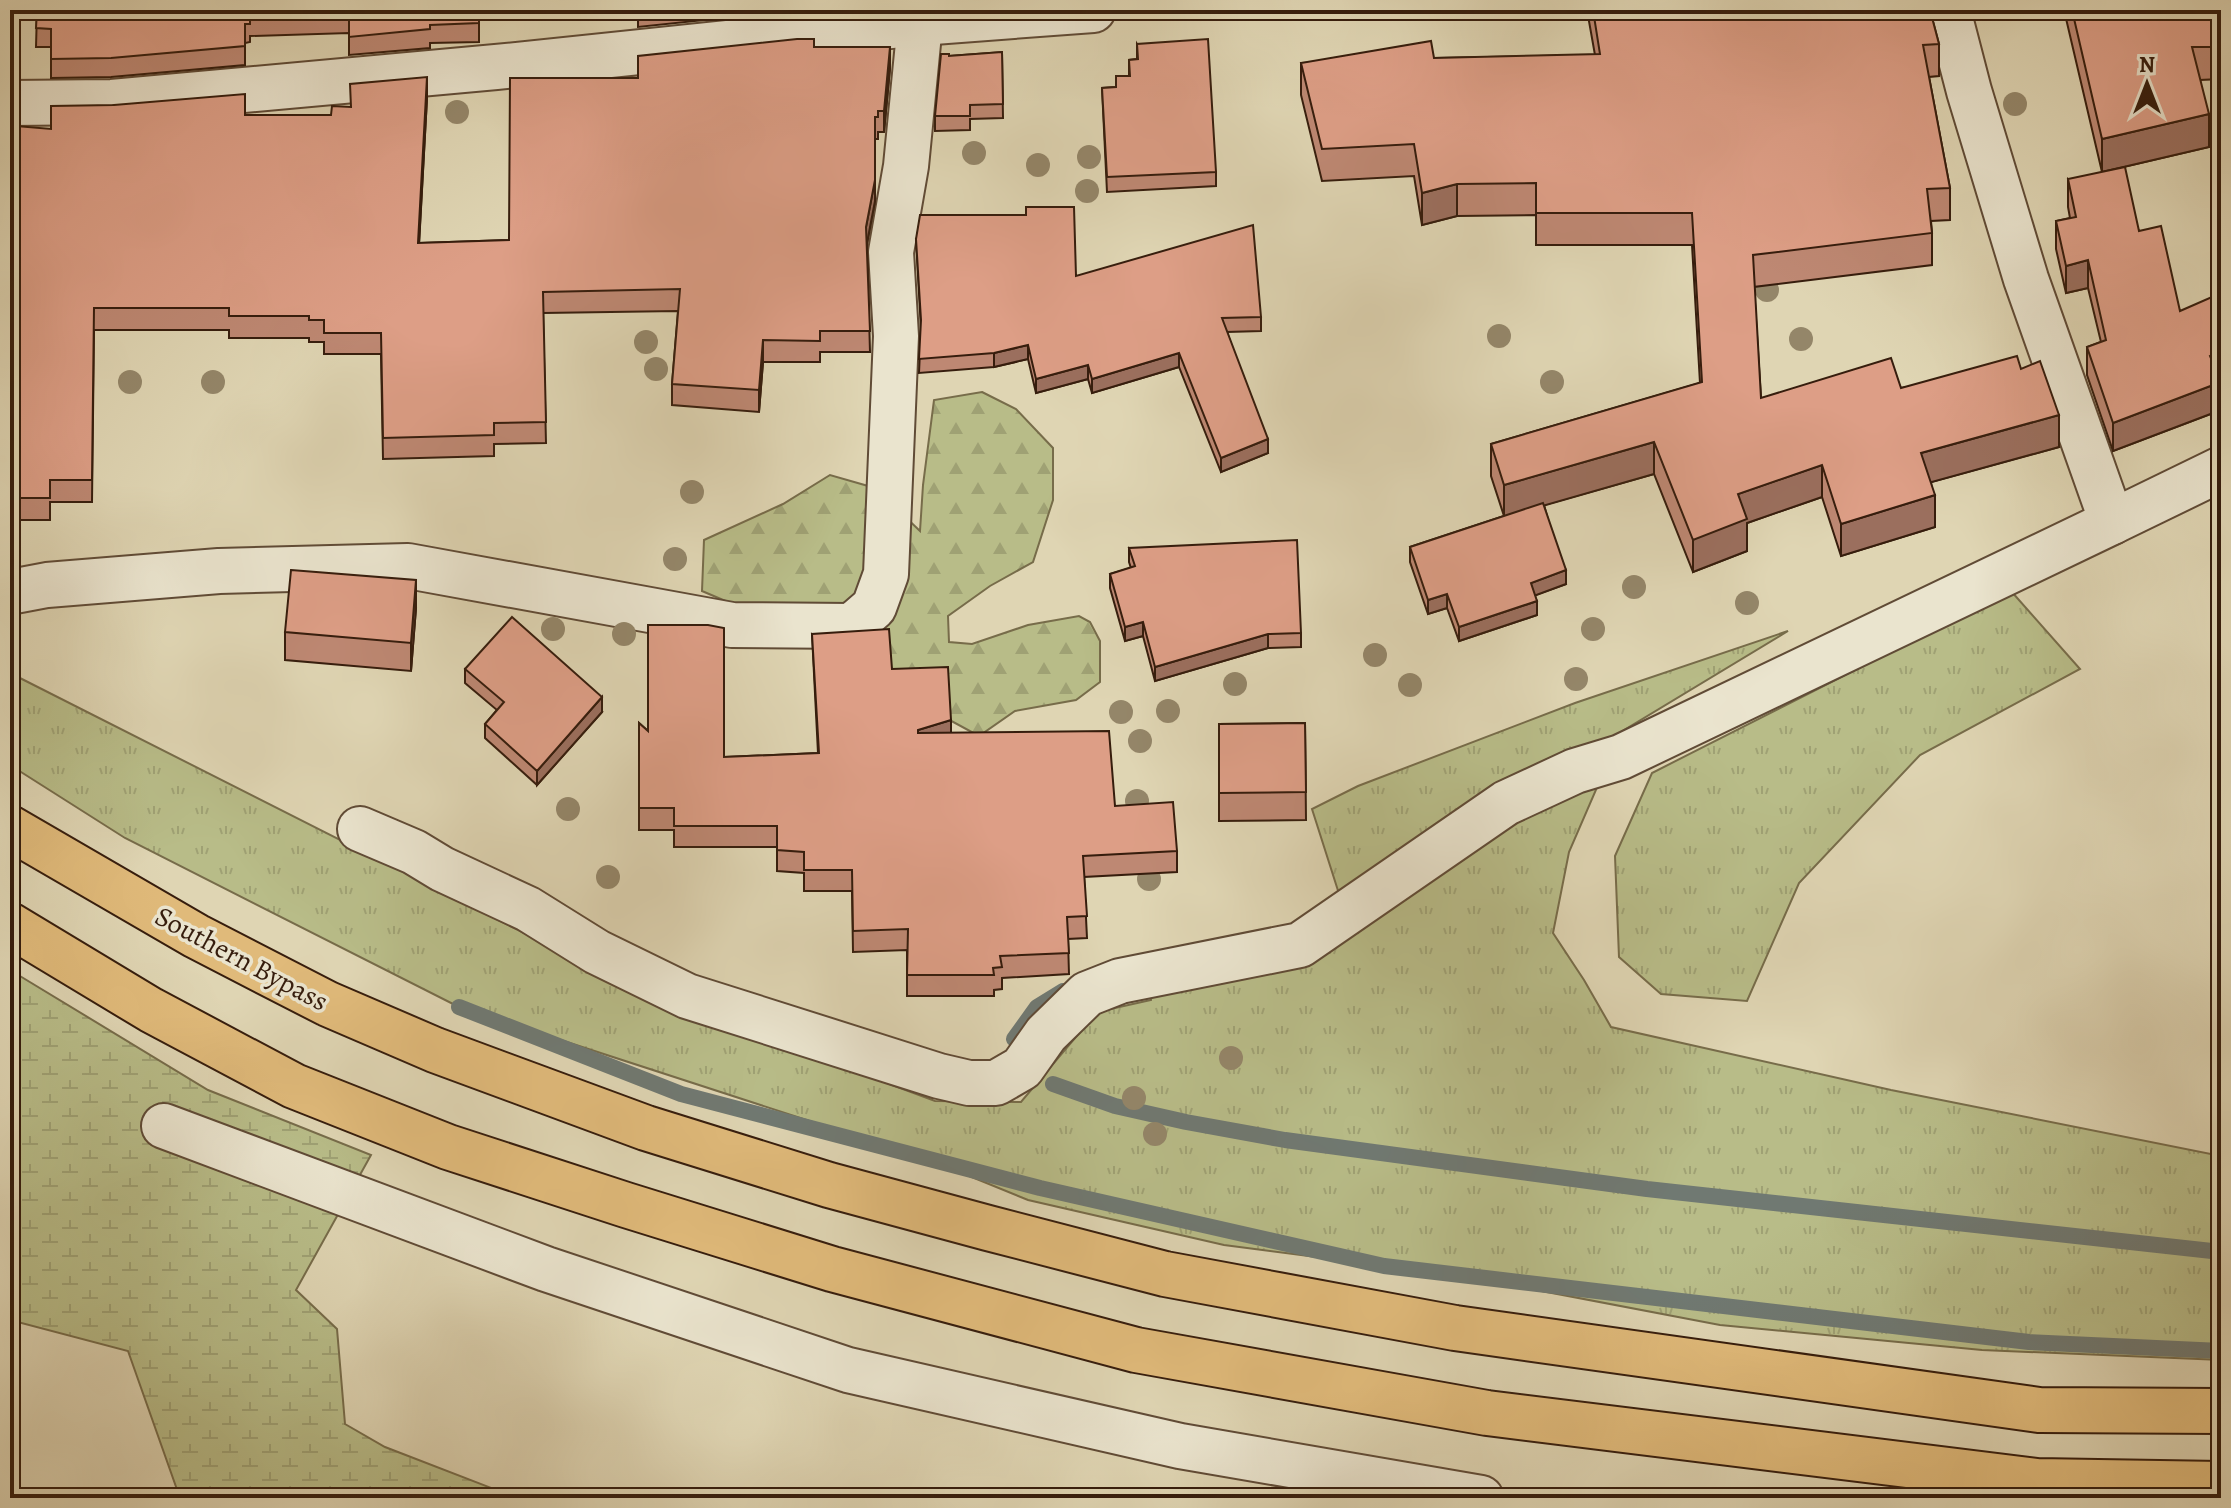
<svg xmlns="http://www.w3.org/2000/svg" width="2231" height="1508" font-family="Alegreya,serif">
<style>
.grass{fill:url(#grass-tufts);stroke:#776c4a;stroke-width:2}
.forest{fill:url(#forest-firs);stroke:#776c4a;stroke-width:2}
.wetland{fill:url(#wetland-marsh);stroke:#776c4a;stroke-width:2}
.lines{fill:none;stroke-linecap:round;stroke-linejoin:round}
.stream{stroke:#707972;stroke-width:16}
.street-casing{stroke:#604b36;stroke-width:48}
.highway-casing{stroke:#361d0d;stroke-width:48}
.street{stroke:#eae4ce;stroke-width:44}
.highway{stroke:#e0ba7a;stroke-width:44}
.tree{fill:#948669}
.wall{fill:#be8873;stroke:#361d0d;stroke-width:2}
.shaded-wall{fill:#9b6f5e;stroke:#361d0d;stroke-width:2}
.building{fill:#dd9e86;stroke:#361d0d;stroke-width:2}
.labels{text-anchor:middle;stroke-width:7;stroke-linejoin:round;paint-order:stroke}
.street-label{font-size:28px;fill:#361d0d;stroke:#eae4ce}
</style>
<defs>
<pattern id="grass-tufts" width="24" height="20" patternUnits="userSpaceOnUse" patternTransform="scale(2)"><rect width="24" height="20" fill="#b8bc88"/><path d="M3 7l-1-3M5 7V3M7 7l1-3M15 17l-1-3M17 17v-4M19 17l1-3" fill="none" stroke="#9fa174"/></pattern>
<pattern id="forest-firs" width="22" height="20" patternUnits="userSpaceOnUse" patternTransform="scale(2)"><rect width="22" height="20" fill="#b8bc88"/><path d="M5 1l3.5 6h-7zM16 11l3.5 6h-7z" fill="#9fa174"/></pattern>
<pattern id="wetland-marsh" width="20" height="14" patternUnits="userSpaceOnUse" patternTransform="scale(2)"><rect width="20" height="14" fill="#b8bc88"/><path d="M1 5h8M5 5V1M11 12h8M15 12V8" fill="none" stroke="#9fa174"/></pattern>
</defs>
<rect width="100%" height="100%" fill="#dfd5b3"/>
<filter id="stains"><feTurbulence type="fractalNoise" baseFrequency=".0025" numOctaves="4"/><feColorMatrix values="0 0 0 0 .2 0 0 0 0 .09 0 0 0 0 .02 0 0 0 .5 -.17"/></filter>
<radialGradient id="worn" r=".72"><stop offset=".6" stop-color="#630" stop-opacity="0"/><stop offset="1" stop-color="#630" stop-opacity=".3"/></radialGradient>
<!-- grass -->
<g class="grass">
<path d="M2011 591 2080 669 1920 755 1799 883 1747 1001 1661 994 1619 957 1615 856 1652 773Z"/>
<path d="M1788 631 1621 732 1569 852 1553 933 1584 980 1611 1027 1891 1090 2221 1156V1360L1982 1350 1720 1325 1463 1276 1224 1245 1028 1200 930 1160 459 1007 125 838 10 765V673L639 991 935 1101 1021 1102 1097 1012 1151 1000 1149 968 1276 940 1341 900 1312 809 1358 786 1575 703Z"/>
</g>
<!-- forest -->
<path class="forest" d="M982 392 1016 409 1053 448V500L1033 562 990 586 948 616 949 642 972 644 1028 625 1079 616 1090 622 1100 641V682L1076 700 1015 711 979 736 749 611 702 591 704 540 783 504 830 475 875 488 920 531 923 485 934 400Z"/>
<!-- wetland -->
<path class="wetland" d="M10 970 208 1090 371 1155 296 1290 337 1329 345 1424 385 1447 517 1498H180L128 1351 10 1320Z"/>
<g class="lines">
<!-- stream -->
<g class="stream">
<path d="M459 1007 681 1094 1040 1188 1384 1266 2029 1342 2221 1351"/>
<path d="M1014 1039 1037 1007 1063 991"/>
<path d="M1053 1084 1115 1106 1186 1122 1285 1140 1647 1189 2221 1252"/>
</g>
<defs>
<g id="street">
<path d="M10 103 112 102 496 67 920 23 1093 10"/>
<path d="M2112 522 2221 469"/>
<path d="M10 592 47 585 219 571 408 566 732 625 852 626 874 607 886 574 896 336 891 252 906 166 920 23 919 10"/>
<path d="M360 829 414 852 442 869 528 909 597 952 687 996 939 1076 969 1083H996L1022 1068 1046 1034 1087 994 1120 981 1300 945 1506 803 1575 771 1621 757 2112 522 2026 279 1969 91 1948 10"/>
<path d="M164 1126 546 1269 848 1370 1180 1446 1481 1498"/>
</g>
<g id="highway">
<path d="M10 828 196 936 328 1004 435 1050 646 1128 829 1185 988 1228 1165 1274 1455 1328 2039 1410 2221 1411"/>
<path d="M10 925 151 1010 294 1086 448 1147 626 1205 832 1269 1136 1350 1487 1413 2037 1481 2221 1484"/>
</g>
</defs>
<!-- street casing -->
<use href="#street" class="street-casing"/>
<!-- highway casing -->
<use href="#highway" class="highway-casing"/>
<!-- street -->
<use href="#street" class="street"/>
<!-- highway -->
<use href="#highway" class="highway"/>
</g>
<!-- trees -->
<g class="tree">
<circle cx="2015" cy="104" r="12"/>
<circle cx="457" cy="112" r="12"/>
<circle cx="974" cy="153" r="12"/>
<circle cx="1089" cy="157" r="12"/>
<circle cx="1038" cy="165" r="12"/>
<circle cx="1087" cy="191" r="12"/>
<circle cx="1767" cy="290" r="12"/>
<circle cx="1499" cy="336" r="12"/>
<circle cx="1801" cy="339" r="12"/>
<circle cx="646" cy="342" r="12"/>
<circle cx="656" cy="369" r="12"/>
<circle cx="130" cy="382" r="12"/>
<circle cx="213" cy="382" r="12"/>
<circle cx="1552" cy="382" r="12"/>
<circle cx="692" cy="492" r="12"/>
<circle cx="675" cy="559" r="12"/>
<circle cx="1634" cy="587" r="12"/>
<circle cx="1747" cy="603" r="12"/>
<circle cx="553" cy="629" r="12"/>
<circle cx="1593" cy="629" r="12"/>
<circle cx="624" cy="634" r="12"/>
<circle cx="1375" cy="655" r="12"/>
<circle cx="1576" cy="679" r="12"/>
<circle cx="1235" cy="684" r="12"/>
<circle cx="1410" cy="685" r="12"/>
<circle cx="1168" cy="711" r="12"/>
<circle cx="1121" cy="712" r="12"/>
<circle cx="1140" cy="741" r="12"/>
<circle cx="1137" cy="801" r="12"/>
<circle cx="568" cy="809" r="12"/>
<circle cx="608" cy="877" r="12"/>
<circle cx="1149" cy="879" r="12"/>
<circle cx="1231" cy="1058" r="12"/>
<circle cx="1134" cy="1098" r="12"/>
<circle cx="1155" cy="1134" r="12"/>
</g>
<!-- wall -->
<g class="wall">
<path d="M37 10H479V42L430 43V48L349 55V33L250 36V42L245 43V65L111 77 51 78V47H36Z"/>
<path d="M638 10H791V11L638 27Z"/>
<path d="M1587 10H1930L1939 44V76L1929 77 1950 188V220L1931 221 1932 233V265L1754 287 1761 398 1901 388 2021 369 2059 447 1931 482 1935 527 1841 556 1822 497 1747 523V551L1693 572 1654 474 1544 505 1566 584 1535 595 1537 615 1459 641 1447 608 1428 614 1410 562V547L1504 516 1491 476V444L1700 383 1692 245H1536V215L1457 216 1422 225 1414 176 1322 181 1301 95V63L1434 58 1595 55Z"/>
<path d="M2064 10H2221V79L2200 80 2209 147 2102 172Z"/>
<path d="M1137 44 1216 172V186L1107 192 1102 88 1116 87 1129 76V60L1137 59Z"/>
<path d="M814 47 890 68 884 132H878V139H875V201L867 244 870 352H820V362H763L759 412 672 405V384L678 311 543 313 546 443 494 444V456L383 459 381 354H324V342H309V338H229V330H94L92 502H50V520H10V165L12 166 51 129 114 105 245 115H331L350 107 427 98 419 243 509 240 638 78Z"/>
<path d="M1002 52 1003 118 970 119V130L935 131V116L949 56Z"/>
<path d="M2068 179 2139 231 2180 311 2220 380 2221 410 2113 451 2087 375V347L2101 342 2088 288 2066 293 2056 249V221L2070 218 2068 207Z"/>
<path d="M916 239 1076 276 1261 317V331L1227 332 1268 453 1221 472 1179 367 1092 393 1088 379 1036 393 1028 359 994 367 919 373 921 329Z"/>
<path d="M1129 548 1301 633V647L1268 648 1155 681 1143 636 1125 641 1110 588V574L1131 568 1129 562Z"/>
<path d="M416 608 411 671 285 660V632Z"/>
<path d="M812 634 892 669 951 733 1115 806 1177 851V872L1084 877 1087 938 1068 939 1069 974 1002 978V989L994 990V996H907V950L853 952 852 891H804V873L777 871V847H674V830H639V723L648 731 724 757 818 753Z"/>
<path d="M465 669 602 712 537 785 485 738V724L497 710 465 683Z"/>
<path d="M1305 723 1306 820 1219 821V724Z"/>
</g>
<!-- shaded-wall -->
<g class="shaded-wall">
<path d="M890 47V68L884 132V111Z"/>
<path d="M427 77V98L418 264V243Z"/>
<path d="M2209 114V147L2102 172V139Z"/>
<path d="M875 180V201L866 248V227Z"/>
<path d="M1457 184V216L1422 225V193Z"/>
<path d="M2088 260V288L2066 293V266Z"/>
<path d="M763 340V362L759 412V390Z"/>
<path d="M1028 345V359L994 367V353Z"/>
<path d="M2221 351V379L2210 383V356Z"/>
<path d="M1179 353V367L1092 393V379Z"/>
<path d="M1088 365V379L1036 393V379Z"/>
<path d="M2221 382V410L2113 451V423Z"/>
<path d="M2059 415V447L1921 485V453Z"/>
<path d="M1268 439V453L1221 472V458Z"/>
<path d="M1654 442V474L1504 517V485Z"/>
<path d="M1822 465V497L1747 523V551L1693 572V540L1738 494Z"/>
<path d="M1935 495V527L1841 556V524Z"/>
<path d="M1566 570V584L1531 597V583Z"/>
<path d="M416 580V608L411 671V643Z"/>
<path d="M1447 594V608L1428 614V600Z"/>
<path d="M1537 601V615L1459 641V627Z"/>
<path d="M1143 622V636L1125 641V627Z"/>
<path d="M1268 634V648L1155 681V667Z"/>
<path d="M602 697V712L537 785V771Z"/>
<path d="M951 720V741L918 751V730Z"/>
</g>
<!-- building -->
<g class="building">
<path d="M37 10H479V23L430 25V29L349 37V14L250 17V24H245V46L111 58 51 59V29L36 28Z"/>
<path d="M638 10H666L638 13Z"/>
<path d="M1593 10H1930L1939 44 1923 45 1950 188 1927 189 1932 233 1753 255 1761 398 1891 358 1901 388 2017 356 2021 369 2040 361 2059 415 1921 453 1935 495 1841 524 1822 465 1738 494 1747 519 1693 540 1654 442 1504 485 1491 444 1702 382 1692 213H1536V183L1457 184 1422 193 1414 144 1322 149 1301 63 1431 41 1434 58 1600 54Z"/>
<path d="M2072 10H2221V47H2192L2209 114 2102 139Z"/>
<path d="M797 39H814V47H890L884 111H878V117H875V180L866 227 870 331H820V341L763 340 759 390 672 384 680 289 543 292 546 422 494 423V435L383 438 381 333H324V320H309V316H229V308H94L92 480H50V498H10V165L12 166 16 126 51 129V106L114 105 245 94V115H331L332 106 351 107 350 84 427 77 418 243 509 240 510 78H638V56Z"/>
<path d="M1208 39 1216 172 1107 177 1102 88 1116 87V76H1130L1129 60 1138 59 1137 44Z"/>
<path d="M1002 52 1003 104 970 105V116H935L941 54H949V56Z"/>
<path d="M2125 167 2139 231 2161 226 2180 311 2221 293V351L2210 356 2221 382 2113 423 2087 347 2106 340 2088 260 2066 266 2056 221 2076 217 2068 179Z"/>
<path d="M1026 207H1074L1076 276 1253 225 1261 317 1222 318 1268 439 1221 458 1179 353 1092 379 1088 365 1036 379 1028 345 994 353 919 359 921 320 916 239 920 215H1026Z"/>
<path d="M1543 503 1566 570 1531 583 1537 601 1459 627 1447 594 1428 600 1410 547Z"/>
<path d="M1297 540 1301 633 1268 634 1155 667 1143 622 1125 627 1110 574 1135 566 1129 548Z"/>
<path d="M291 570 416 580 411 643 285 632Z"/>
<path d="M512 617 602 697 537 771 485 724 504 702 465 669Z"/>
<path d="M648 625H708L724 628V757L819 753 812 634 889 629 892 669 948 667 951 720 918 730V733L1109 731 1115 806 1173 802 1177 851 1083 856 1087 916 1067 917 1069 953 1000 956 1002 967 993 968 994 975H907L908 929 853 931 852 870H804V852L777 850V826H674V808H639V723L648 731Z"/>
<path d="M1305 723 1306 792 1219 793V724Z"/>
</g>
<g class="labels">
<!-- street labels -->
<g class="street-label">
<text transform="translate(242 958) rotate(28)" y="10">Southern Bypass</text>
</g>
</g>
<!-- margin -->
<rect width="2231" height="1508" fill="none" stroke="#dfd5b3" stroke-width="40"/>
<rect x="12" y="12" width="2207" height="1484" fill="none" stroke="#361d0d" stroke-width="4"/>
<rect x="20" y="20" width="2191" height="1468" fill="none" stroke="#361d0d" stroke-width="2"/>
<!-- north arrow -->
<g transform="translate(2147 84)" stroke="#eae4ce" stroke-width="6" paint-order="stroke">
<path d="M0-6L14 30L0 20L-14 30Z" fill="#361d0d"/>
<text y="-12" font-size="22" font-weight="bold" text-anchor="middle" fill="#361d0d">N</text>
</g>
<rect width="100%" height="100%" filter="url(#stains)"/>
<rect width="100%" height="100%" fill="url(#worn)"/>
</svg>
